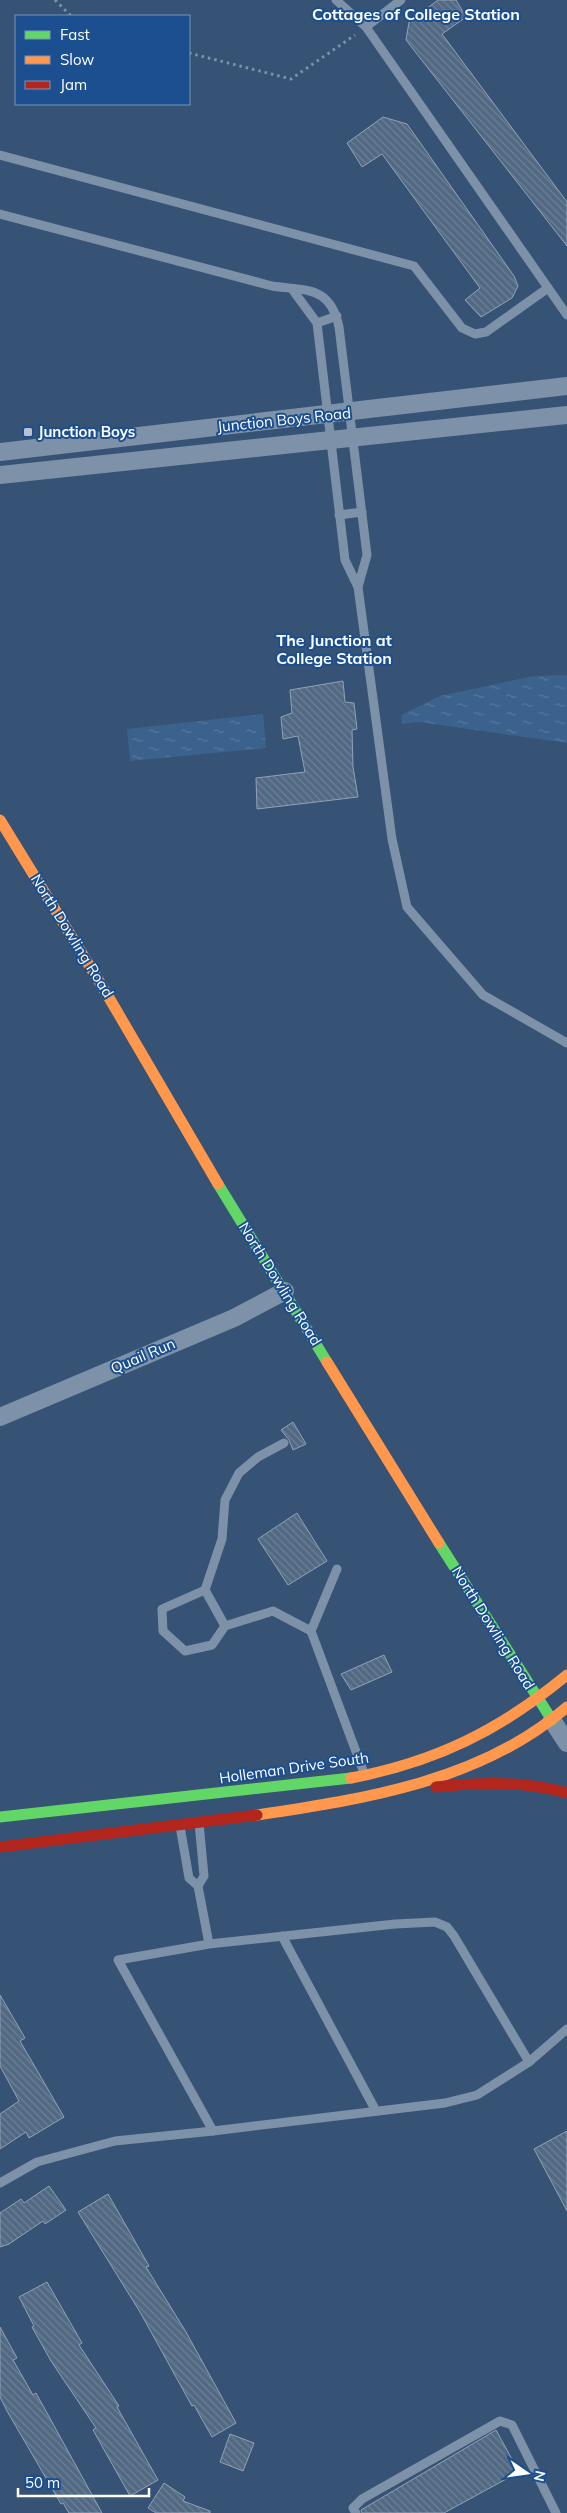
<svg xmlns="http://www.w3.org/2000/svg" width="567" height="2513" font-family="Mulish,sans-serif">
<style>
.water{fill:url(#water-ripples)}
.building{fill:url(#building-back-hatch);stroke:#92a2b6}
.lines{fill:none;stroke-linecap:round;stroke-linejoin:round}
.path{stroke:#7d92a8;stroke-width:3;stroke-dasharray:2.5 4;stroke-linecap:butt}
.lane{stroke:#7d92a8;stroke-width:9}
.street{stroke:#7d92a8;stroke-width:18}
.fast{stroke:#63d668;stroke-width:11}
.slow{stroke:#ff974d;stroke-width:11}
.jam{stroke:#b3261e;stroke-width:11}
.poi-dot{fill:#b9c2ce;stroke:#1b4f8f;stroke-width:2}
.labels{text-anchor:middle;stroke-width:4;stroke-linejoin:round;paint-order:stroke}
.street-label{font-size:15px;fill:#fff;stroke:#1b4f8f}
.poi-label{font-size:15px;font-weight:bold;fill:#fff;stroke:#1b4f8f;text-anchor:start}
.neighbourhood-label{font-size:16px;font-weight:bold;fill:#fff;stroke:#1b4f8f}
</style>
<defs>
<pattern id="water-ripples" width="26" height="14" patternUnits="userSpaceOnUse" patternTransform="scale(1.25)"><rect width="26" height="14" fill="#3b618d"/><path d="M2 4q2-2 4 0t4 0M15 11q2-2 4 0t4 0" fill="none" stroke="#58799e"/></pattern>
<pattern id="building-back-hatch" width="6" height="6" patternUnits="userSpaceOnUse" patternTransform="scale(1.25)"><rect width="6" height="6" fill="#526984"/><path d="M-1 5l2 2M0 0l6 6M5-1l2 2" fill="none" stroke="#6c8096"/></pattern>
</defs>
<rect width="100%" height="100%" fill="#365274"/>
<!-- water -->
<g class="water">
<path d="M567 675V743L419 722 402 724 401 715 440 696 534 676Z"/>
<path d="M263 714 266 748 130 761 127 729Z"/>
</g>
<!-- building -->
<g class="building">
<path d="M438 0H456L466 17 442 34 567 202V246L406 40 409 22Z"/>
<path d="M383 117 407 124 514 276 518 286 512 298 481 317 465 300 480 288 382 154 362 167 347 143Z"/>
<path d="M343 681 345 702 354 703 357 729 352 730 353 767 358 797 257 809 256 778 305 772 298 736 283 739 281 717 292 713 290 690Z"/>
<path d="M293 1422 306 1444 293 1450 289 1440 281 1430Z"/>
<path d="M297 1513 327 1561 288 1585 258 1539Z"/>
<path d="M384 1655 392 1672 351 1690 341 1674Z"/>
<path d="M0 1995 25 2038 20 2041 64 2117 29 2138 26 2132 0 2149V2114L19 2101 0 2066Z"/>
<path d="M567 2131V2211L534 2149Z"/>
<path d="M49 2186 66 2210 45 2224 43 2221 9 2244 0 2247V2213L21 2199 24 2203Z"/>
<path d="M108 2194 149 2266 146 2267 186 2332 236 2423 212 2437 194 2405 192 2406 140 2312 78 2212Z"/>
<path d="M47 2282 82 2343 79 2345 119 2406 117 2407 158 2480 130 2496 93 2430 96 2428 51 2361 32 2327 34 2326 19 2297Z"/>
<path d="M0 2327 17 2358 13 2360 33 2395 36 2393 102 2513H69L63 2503 61 2504 7 2411 0 2397Z"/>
<path d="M496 2430 519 2472 444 2513H362L361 2510Z"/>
<path d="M230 2434 254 2443 243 2471 220 2462Z"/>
<path d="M164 2483 185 2497 183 2501 210 2511V2513H156L148 2508Z"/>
</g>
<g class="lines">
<!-- path -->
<g class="path">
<path d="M55 0 71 16"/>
<path d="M189 53 291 79 355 35"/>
</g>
<!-- lane -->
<g class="lane">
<path d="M336 0 366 27 567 315"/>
<path d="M366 27 401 0"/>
<path d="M0 155 414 266 462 328 475 334 486 332 548 288"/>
<path d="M0 214 272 286C306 291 330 285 339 327L367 555 358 587"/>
<path d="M292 289 317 323 345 560 358 587 392 839 407 907 483 995 567 1043"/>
<path d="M317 323 337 316"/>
<path d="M339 515 362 512"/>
<path d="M284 1443 258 1457 239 1473 225 1500 222 1539 205 1590 162 1609 163 1631 185 1651 212 1645 225 1626 273 1611 311 1631 337 1569"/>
<path d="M205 1590 225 1626"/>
<path d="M311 1631 364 1773"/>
<path d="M180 1826 189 1878 198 1886 209 1944 118 1960 213 2131 445 2103 477 2095 529 2062 454 1936 447 1927 435 1922 395 1924 209 1944"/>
<path d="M198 1886 204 1876 199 1823"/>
<path d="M282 1936 376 2111"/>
<path d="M529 2062 567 2029"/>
<path d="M0 2183 37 2162 115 2141 213 2131"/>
<path d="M356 2513 353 2508 362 2499 500 2421 512 2425 556 2513"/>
</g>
<!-- street -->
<g class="street">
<path d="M0 452 567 386"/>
<path d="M0 475 567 415"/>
<path d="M0 1417 234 1318 285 1291"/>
<path d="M552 1720 567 1743"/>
</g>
<!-- fast -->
<g class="fast">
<path d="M218 1184 327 1362"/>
<path d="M439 1543 552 1720"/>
<path d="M0 1817 351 1778"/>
</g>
<!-- slow -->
<g class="slow">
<path d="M0 820 108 996 218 1184"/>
<path d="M327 1362 439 1543"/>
<path d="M351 1778C436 1762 500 1730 567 1675"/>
<path d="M257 1815C365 1799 482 1781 567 1707"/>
</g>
<!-- jam -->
<g class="jam">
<path d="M436 1787C482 1782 522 1781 567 1793"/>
<path d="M0 1847 257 1815"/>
</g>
</g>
<!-- markers -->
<rect class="poi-dot" x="23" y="427" width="10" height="10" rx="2.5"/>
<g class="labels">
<!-- street labels -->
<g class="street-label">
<text transform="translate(284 420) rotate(-6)" y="5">Junction Boys Road</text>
<text transform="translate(72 936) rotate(58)" y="5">North Dowling Road</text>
<text transform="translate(280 1284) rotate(58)" y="5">North Dowling Road</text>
<text transform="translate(143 1356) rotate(-23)" y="5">Quail Run</text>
<text transform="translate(493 1628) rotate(58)" y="5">North Dowling Road</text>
<text transform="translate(294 1768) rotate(-8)" y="5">Holleman Drive South</text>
</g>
<!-- poi labels -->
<g class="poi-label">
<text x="38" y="437">Junction Boys</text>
</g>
<!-- neighbourhood labels -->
<g class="neighbourhood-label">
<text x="416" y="20">Cottages of College Station</text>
<text x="334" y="646">The Junction at<tspan x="334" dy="18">College Station</tspan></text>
</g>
</g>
<!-- legend -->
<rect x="15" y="15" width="175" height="90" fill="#1b4f8f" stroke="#7695bc"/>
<rect x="25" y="31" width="25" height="8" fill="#63d668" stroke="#7695bc"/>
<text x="60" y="40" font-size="15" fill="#ffffff">Fast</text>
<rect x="25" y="56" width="25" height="8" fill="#ff974d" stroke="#7695bc"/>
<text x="60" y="65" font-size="15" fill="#ffffff">Slow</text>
<rect x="25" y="81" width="25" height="8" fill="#b3261e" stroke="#7695bc"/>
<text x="60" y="90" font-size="15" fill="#ffffff">Jam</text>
<!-- north arrow -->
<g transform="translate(527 2473) rotate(103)" stroke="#1b4f8f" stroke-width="4" paint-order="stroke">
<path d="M0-4L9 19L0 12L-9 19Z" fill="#ffffff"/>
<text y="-8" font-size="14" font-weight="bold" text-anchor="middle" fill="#ffffff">N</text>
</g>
<!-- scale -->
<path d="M18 2488v8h131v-8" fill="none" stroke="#ffffff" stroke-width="2.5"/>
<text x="25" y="2488" font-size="15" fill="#ffffff" stroke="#1b4f8f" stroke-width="4" paint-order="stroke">50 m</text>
</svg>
